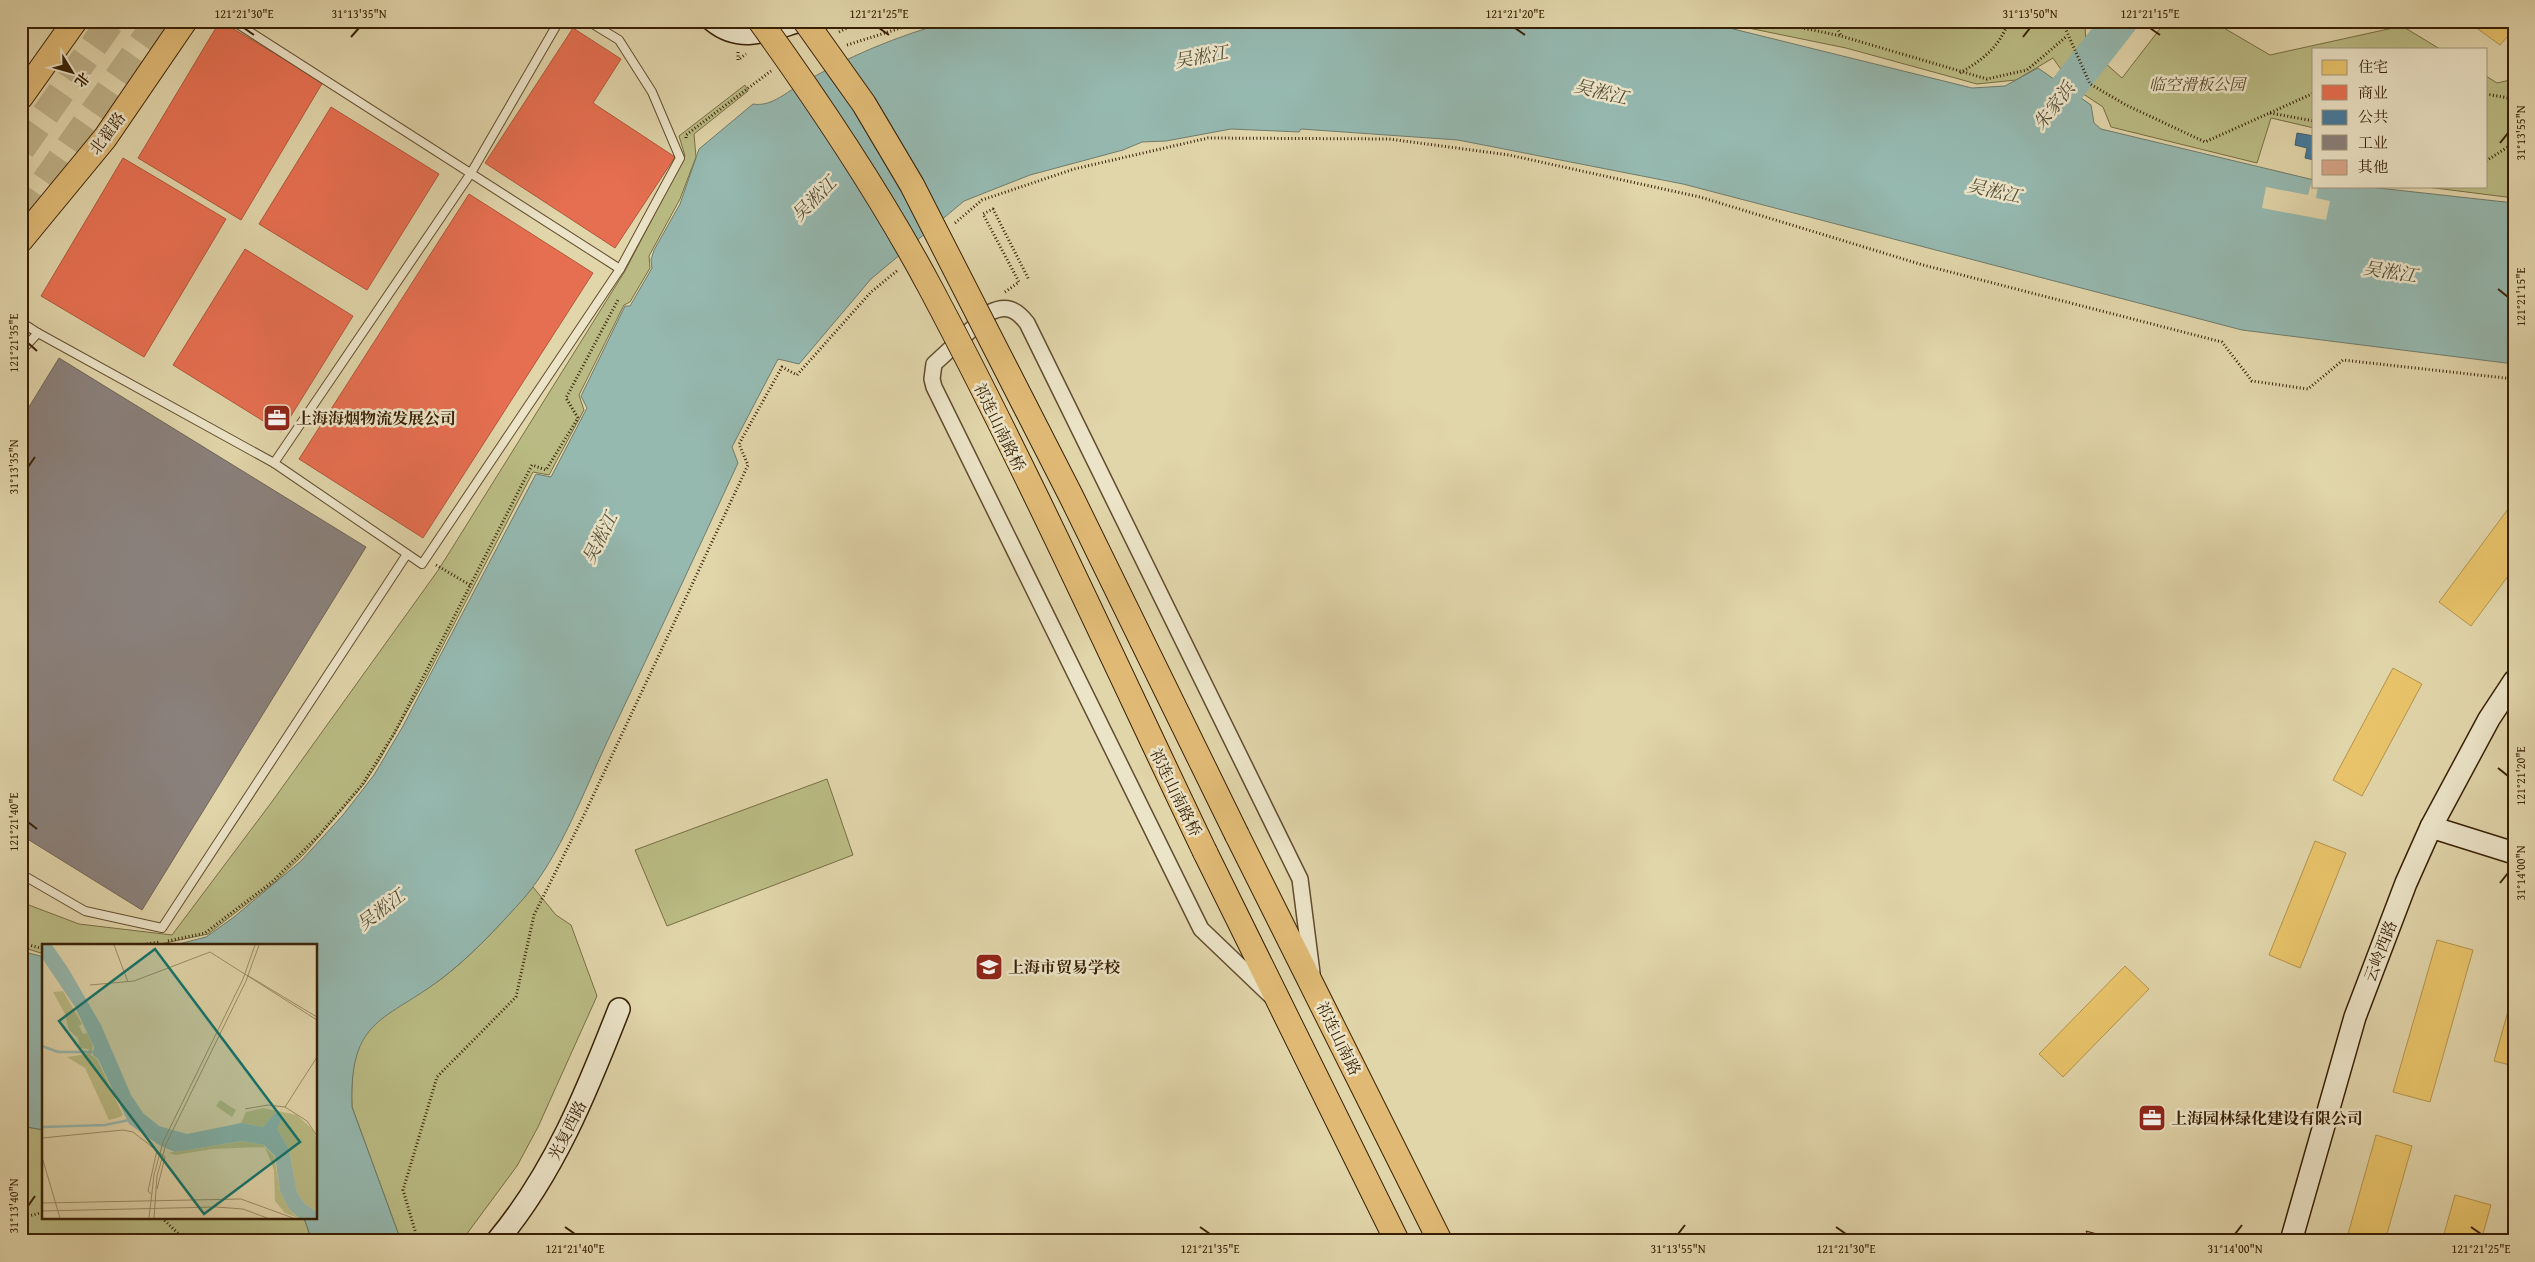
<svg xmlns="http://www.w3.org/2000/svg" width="2535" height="1262" font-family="'Gentium Book Plus','Noto Serif SC',serif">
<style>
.green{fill:#babb84;stroke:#796e44}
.water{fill:#95b8af;stroke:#707b6b}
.pier{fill:#e1d5aa}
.homes{fill:#e9c46a;stroke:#b4934c}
.shops{fill:#e76f51;stroke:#b2573a}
.public{fill:#457b9d;stroke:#41606f}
.industry{fill:#8a817c;stroke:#716458}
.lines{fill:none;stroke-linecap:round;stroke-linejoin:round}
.river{stroke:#95b8af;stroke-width:35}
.building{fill:#d8a688;stroke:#382005}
.highway-tunnel{stroke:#bfb189;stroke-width:28;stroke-dasharray:28 14;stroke-linecap:butt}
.lane-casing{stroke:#624d2e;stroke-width:10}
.street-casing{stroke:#624d2e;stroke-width:18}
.secondary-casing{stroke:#382005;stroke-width:24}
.primary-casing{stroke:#382005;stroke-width:26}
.path{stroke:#382005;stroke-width:3;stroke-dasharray:1 2.5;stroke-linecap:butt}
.lane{stroke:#ece4c8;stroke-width:8}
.street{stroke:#ece4c8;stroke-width:15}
.secondary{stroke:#ece4c8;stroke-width:21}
.primary{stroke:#e0ba75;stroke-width:24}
.primary-bridge-casing{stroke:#382005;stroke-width:26;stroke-linecap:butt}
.primary-bridge{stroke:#e0ba75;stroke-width:24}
.ticks{fill:none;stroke:#382005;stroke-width:2}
.labels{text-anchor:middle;stroke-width:5;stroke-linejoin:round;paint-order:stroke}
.park-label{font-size:16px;font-style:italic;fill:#584725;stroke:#ece4c8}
.street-label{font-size:16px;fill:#382005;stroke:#ece4c8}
.poi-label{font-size:16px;font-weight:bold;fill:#382005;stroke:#ece4c8;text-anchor:start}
.water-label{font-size:18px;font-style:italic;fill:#544e38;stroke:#ece4c8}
.inset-river{fill:none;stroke:#95b8af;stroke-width:2.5}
.inset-road{fill:none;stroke:#9d8d68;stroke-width:1}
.view{fill:#0f766e;fill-opacity:0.15;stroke:#0f766e;stroke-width:2.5}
.inset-edge{fill:none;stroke:#382005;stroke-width:2.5}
.neatline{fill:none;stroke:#382005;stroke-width:2}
.ticks-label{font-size:12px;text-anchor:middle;fill:#382005}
</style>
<rect width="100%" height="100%" fill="#e1d5aa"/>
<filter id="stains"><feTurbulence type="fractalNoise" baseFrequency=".004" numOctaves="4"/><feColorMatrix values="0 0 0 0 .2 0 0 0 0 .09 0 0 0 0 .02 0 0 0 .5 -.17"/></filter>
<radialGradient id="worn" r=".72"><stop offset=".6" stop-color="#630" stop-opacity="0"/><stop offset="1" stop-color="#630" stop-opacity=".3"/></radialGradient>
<!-- green -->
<g class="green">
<path d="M1714 21H2088L2085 25 2086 46 2122 78 2166 21H2212L2270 55 2402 26 2440 49H2314V128L2271 118 2257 163 2111 127 2103 107 2074 88 2053 58 2016 80 1977 84 1846 48Z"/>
<path d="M2486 76 2497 83 2514 79V198L2419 186H2486Z"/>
<path d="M745 85 748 91 694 134 696 157 680 199 649 256 650 268 630 302 624 305 579 395 584 410 549 475 533 472 426 678 379 761 364 784 304 854 275 882 208 934 151 946H44V954L21 947V902L79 924 172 935 271 803 439 569 625 271 685 156 679 136Z"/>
<path d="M827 779 853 855 667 926 635 850Z"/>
<path d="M533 887 556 915 571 925 597 996 538 1127 517 1166 466 1235 461 1241H401L352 1107C351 1081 352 1052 368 1031 387 1006 422 995 445 976 478 950 506 918 533 887Z"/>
<path d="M21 1126 44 1130V1218H304L312 1241H21Z"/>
</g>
<!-- water -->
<g class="water">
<path d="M951 21H1701L1972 88 2005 86 2038 68 2091 105 2094 123 2101 129 2314 180V186H2360L2514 203V364L2242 330 1683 184 1458 140 1301 129 1299 132 1231 129 1166 141 1142 142 1123 150 1030 175 964 201 871 279 799 364 778 359 732 447 738 463C695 556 652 648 608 740 584 791 561 854 525 897 500 925 474 953 445 976 386 1022 349 1016 352 1107L401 1241H312L304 1218H316V946H171L206 937 234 917 301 861 343 815 374 775 403 726 536 474 551 477 587 408 581 396 625 306H630L652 268 651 260 654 250 680 204 699 149 753 104C770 107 784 94 798 86 846 57 897 36 951 21Z"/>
<path d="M21 951 44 957V1130L21 1126Z"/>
</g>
<!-- pier -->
<path class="pier" d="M2312 180H2314V186H2318L2316 198 2330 201 2326 220 2262 208 2266 187 2308 195Z"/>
<!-- homes -->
<g class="homes">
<path d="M2467 21H2514V29L2500 45Z"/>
<path d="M2514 501V568L2471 626 2439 602Z"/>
<path d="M2393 668 2422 684 2362 796 2333 780Z"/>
<path d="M2315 841 2346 853 2300 968 2269 955Z"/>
<path d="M2437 940 2473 950 2430 1102 2393 1092Z"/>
<path d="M2125 966 2149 989 2063 1077 2039 1054Z"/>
<path d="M2514 990V1066L2494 1061Z"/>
<path d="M2376 1135 2412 1146 2385 1241H2346Z"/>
<path d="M2455 1195 2491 1205 2481 1241H2442Z"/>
</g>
<!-- shops -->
<g class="shops">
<path d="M220 21 323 82 241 220 138 158Z"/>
<path d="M573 28 621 59 593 103 675 157 615 248 485 163Z"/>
<path d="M331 107 439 174 367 290 259 224Z"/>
<path d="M123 158 226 219 144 357 41 296Z"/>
<path d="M469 194 593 273 423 538 299 459Z"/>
<path d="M245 249 353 316 281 432 173 365Z"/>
</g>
<!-- public -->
<path class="public" d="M2297 133 2314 136V160L2305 158 2307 148 2295 145Z"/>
<!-- industry -->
<path class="industry" d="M59 358 366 547 142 910 21 835V420Z"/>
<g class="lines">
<!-- river -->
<path class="river" d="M2037 127 2120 21"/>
</g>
<!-- building -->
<path class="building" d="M2086 1231 2123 1241H2091Z"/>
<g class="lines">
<!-- highway-tunnel -->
<g class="highway-tunnel">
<path d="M21 149 111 21"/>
<path d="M21 216 158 21"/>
</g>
<defs>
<g id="lane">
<path d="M233 21 620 269 422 564 274 463 471 173 559 21"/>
<path d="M588 21 619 40 652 92 680 158 620 269"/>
<path d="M21 322 38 333"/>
<path d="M21 351 38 333 274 463"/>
<path d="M21 874 85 911 162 928 407 554"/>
</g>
<path id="street" d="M1270 995 1201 929 934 387 932 379 934 364 989 313C1006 304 1016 309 1027 323L1300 879 1312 973"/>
<g id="secondary">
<path d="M713 21C741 44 769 30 800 21"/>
<path d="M2431 827 2514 853"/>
<path d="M497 1241C554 1173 587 1091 619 1009"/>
<path d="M2291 1241 2355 1017 2406 883 2431 827 2489 719 2514 681"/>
</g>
<g id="primary">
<path d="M21 97 75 21"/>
<path d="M21 240 105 138 185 21"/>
<path d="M1237 835 1440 1241"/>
<path d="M1205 852 1397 1241"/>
</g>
</defs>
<!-- lane casing -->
<use href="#lane" class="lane-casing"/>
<!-- street casing -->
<use href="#street" class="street-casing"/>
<!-- secondary casing -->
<use href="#secondary" class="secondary-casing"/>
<!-- primary casing -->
<use href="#primary" class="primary-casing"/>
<!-- path -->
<g class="path">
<path d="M1770 21 1841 36 1987 79 2027 70 2067 36"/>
<path d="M1834 21 1841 36"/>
<path d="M2062 21 2090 84 2126 105 2205 142 2314 93"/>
<path d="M839 32 861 21"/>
<path d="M847 45 923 21"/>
<path d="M738 52V60L746 54"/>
<path d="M1960 73C1984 59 1999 47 2009 21"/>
<path d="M2486 94 2514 99"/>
<path d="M2270 113 2314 121"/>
<path d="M686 138V135L771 71"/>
<path d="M2486 161 2514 143"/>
<path d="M955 223 982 200 1074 169 1208 138 1389 139 1509 155 1700 197 1923 265 2222 342 2252 381 2308 389 2343 360 2514 379"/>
<path d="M1005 292 1019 282 983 214 993 209 1029 280"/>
<path d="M436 565 470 585"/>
<path d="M168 941 205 933 272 882 320 834 362 785 395 732 532 465 546 470 578 418 566 398 619 298"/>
<path d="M21 943 44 949"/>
<path d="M133 946 160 942"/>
<path d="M21 1218 44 1212"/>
<path d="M162 1218 186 1241"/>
<path d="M418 1241 403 1190 437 1077 516 997 534 915 585 813 748 465 739 444 782 367 797 375 871 292 898 270"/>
</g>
<!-- lane -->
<use href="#lane" class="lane"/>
<!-- street -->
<use href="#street" class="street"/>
<!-- secondary -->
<use href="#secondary" class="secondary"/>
<!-- primary -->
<use href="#primary" class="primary"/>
<defs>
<g id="primary-bridge">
<path d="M760 21C822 107 881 195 931 289 1029 473 1115 664 1205 852"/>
<path d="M805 21 864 104 912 185 1071 496 1237 835"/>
</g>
</defs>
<!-- primary-bridge casing -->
<use href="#primary-bridge" class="primary-bridge-casing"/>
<!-- primary-bridge -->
<use href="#primary-bridge" class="primary-bridge"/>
</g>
<!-- ticks -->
<path class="ticks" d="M244 28 254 35M879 28 889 35M1515 28 1525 35M2150 28 2160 35M351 37 359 28M2023 37 2030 28M2500 143 2508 133M2498 289 2508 297M28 343 37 351M28 467 35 457M2498 768 2508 776M28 822 37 829M2500 883 2508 873M28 1206 35 1196M565 1227 575 1234M1200 1227 1210 1234M1836 1227 1846 1234M2471 1227 2481 1234M1678 1234 1685 1225M2235 1234 2242 1225"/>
<!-- icons -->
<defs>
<symbol id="office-square" viewBox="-11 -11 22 22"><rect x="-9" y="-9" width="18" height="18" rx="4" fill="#8f2418" stroke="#ece4c8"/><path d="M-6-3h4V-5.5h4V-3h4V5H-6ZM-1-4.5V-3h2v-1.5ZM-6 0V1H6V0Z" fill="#fff"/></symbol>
<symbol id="school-square" viewBox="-11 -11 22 22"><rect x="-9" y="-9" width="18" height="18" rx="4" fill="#8f2418" stroke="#ece4c8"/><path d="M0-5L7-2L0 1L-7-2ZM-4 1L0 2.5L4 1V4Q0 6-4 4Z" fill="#fff"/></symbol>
</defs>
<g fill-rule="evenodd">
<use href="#office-square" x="261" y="402" width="32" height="32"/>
<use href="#school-square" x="973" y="951" width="32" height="32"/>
<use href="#office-square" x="2136" y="1102" width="32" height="32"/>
</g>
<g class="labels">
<!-- park labels -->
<g class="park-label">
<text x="2197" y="90">临空滑板公园</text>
</g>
<!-- street labels -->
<g class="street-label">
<text transform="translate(107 133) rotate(-53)" y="6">北翟路</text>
<text transform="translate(1000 427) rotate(64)" y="6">祁连山南路桥</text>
<text transform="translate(1176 792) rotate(64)" y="6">祁连山南路桥</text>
<text transform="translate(2380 951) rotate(-69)" y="6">云岭西路</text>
<text transform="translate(1339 1038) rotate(64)" y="6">祁连山南路</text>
<text transform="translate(567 1130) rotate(-63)" y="6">光复西路</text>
</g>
<!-- poi labels -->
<g class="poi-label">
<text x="296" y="424">上海海烟物流发展公司</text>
<text x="1008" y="973">上海市贸易学校</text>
<text x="2171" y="1124">上海园林绿化建设有限公司</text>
</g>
<!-- water labels -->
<g class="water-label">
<text transform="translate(1201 57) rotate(-10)" y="6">吴淞江</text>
<text transform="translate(1601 92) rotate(14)" y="6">吴淞江</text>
<text transform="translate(2054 106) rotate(-52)" y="6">朱家浜</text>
<text transform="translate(1994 191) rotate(13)" y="6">吴淞江</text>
<text transform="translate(814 199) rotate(-45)" y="6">吴淞江</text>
<text transform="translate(2390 272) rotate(9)" y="6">吴淞江</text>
<text transform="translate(600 538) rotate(-63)" y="6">吴淞江</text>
<text transform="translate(381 910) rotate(-37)" y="6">吴淞江</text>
</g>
</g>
<!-- overview -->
<g transform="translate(42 944)">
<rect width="275" height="275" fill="#e1d5aa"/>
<path d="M21 47 40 80 37 82 41 90 45 89 51 102 49 111 55 115 81 171 78 173 67 176 43 124 25 113 45 110 47 105 38 104 36 94 27 86 23 70 11 48ZM178 156 194 166 190 173 174 162ZM221 164 255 171 271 186 275 196V268L262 259 255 248 247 205 235 185 241 172 234 168 221 183 199 179 204 168ZM201 197 221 201 232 212 238 247 247 265 256 274 243 269 233 257 232 226 223 203 170 205 134 211 126 209Z" fill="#babb84"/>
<path d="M0 1H10L26 24 59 81 89 151 101 169 117 182 145 190 199 179 221 183 234 168 241 172 235 185 247 205 255 248 262 259 275 268V274H257L247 265 238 247 233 212 222 201 200 197 133 208 117 201 87 180 56 115 51 111 52 103 33 63 0 14Z" fill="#95b8af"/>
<path class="inset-river" d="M0 102 16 108H53M0 183 63 181 87 176"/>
<path class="inset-road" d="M72 1 86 38M168 8 275 76M205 31 275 73M48 41 92 37 168 8M243 163 275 113M203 165 226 161 243 163 265 177 275 192M0 194 81 186 91 188 123 213 115 245M0 213 18 274M109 250 106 247 115 206M0 259 199 255 251 274M0 267 174 263 201 265 225 274M107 274 112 231 121 198 201 35 213 1M112 274 115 232 124 200 204 37 217 1"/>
<path class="view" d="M113 5 258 198 162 270 17 77Z"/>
<rect width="275" height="275" class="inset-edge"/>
</g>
<!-- margin -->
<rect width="2535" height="1262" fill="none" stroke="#e1d5aa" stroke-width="55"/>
<!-- legend -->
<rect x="2312" y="48" width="175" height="140" fill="#ece4c8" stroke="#a4967a"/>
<rect x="2322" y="60" width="25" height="15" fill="#e9c46a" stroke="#a4967a"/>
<text x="2358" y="72" font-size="15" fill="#382005">住宅</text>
<rect x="2322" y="85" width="25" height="15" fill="#e76f51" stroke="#a4967a"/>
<text x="2358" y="98" font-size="15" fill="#382005">商业</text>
<rect x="2322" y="110" width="25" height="15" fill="#457b9d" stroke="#a4967a"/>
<text x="2358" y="122" font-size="15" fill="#382005">公共</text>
<rect x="2322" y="135" width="25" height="15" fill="#8a817c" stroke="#a4967a"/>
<text x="2358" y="148" font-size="15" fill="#382005">工业</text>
<rect x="2322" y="160" width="25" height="15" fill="#d8a688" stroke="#a4967a"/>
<text x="2358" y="172" font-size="15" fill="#382005">其他</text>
<!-- north arrow -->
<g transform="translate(72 72) rotate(127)" stroke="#ece4c8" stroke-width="4" paint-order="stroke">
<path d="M0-4L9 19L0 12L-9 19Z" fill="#382005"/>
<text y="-8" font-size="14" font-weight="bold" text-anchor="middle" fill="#382005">北</text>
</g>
<rect x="28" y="28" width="2480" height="1206" class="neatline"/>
<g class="ticks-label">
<text x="244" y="18">121°21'30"E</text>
<text x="359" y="18">31°13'35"N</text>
<text x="879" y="18">121°21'25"E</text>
<text x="1515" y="18">121°21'20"E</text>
<text x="2030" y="18">31°13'50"N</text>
<text x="2150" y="18">121°21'15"E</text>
<text transform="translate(2521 133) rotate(-90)" y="4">31°13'55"N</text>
<text transform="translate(2521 297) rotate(-90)" y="4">121°21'15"E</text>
<text transform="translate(14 343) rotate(-90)" y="4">121°21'35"E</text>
<text transform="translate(14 467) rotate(-90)" y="4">31°13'35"N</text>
<text transform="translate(2521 776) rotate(-90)" y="4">121°21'20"E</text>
<text transform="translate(14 822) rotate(-90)" y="4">121°21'40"E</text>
<text transform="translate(2521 873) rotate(-90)" y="4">31°14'00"N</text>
<text transform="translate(14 1206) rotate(-90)" y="4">31°13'40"N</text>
<text x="575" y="1253">121°21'40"E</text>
<text x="1210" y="1253">121°21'35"E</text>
<text x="1678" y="1253">31°13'55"N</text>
<text x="1846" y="1253">121°21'30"E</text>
<text x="2235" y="1253">31°14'00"N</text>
<text x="2481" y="1253">121°21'25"E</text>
</g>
<rect width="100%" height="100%" filter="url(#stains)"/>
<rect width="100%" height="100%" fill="url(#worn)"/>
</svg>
